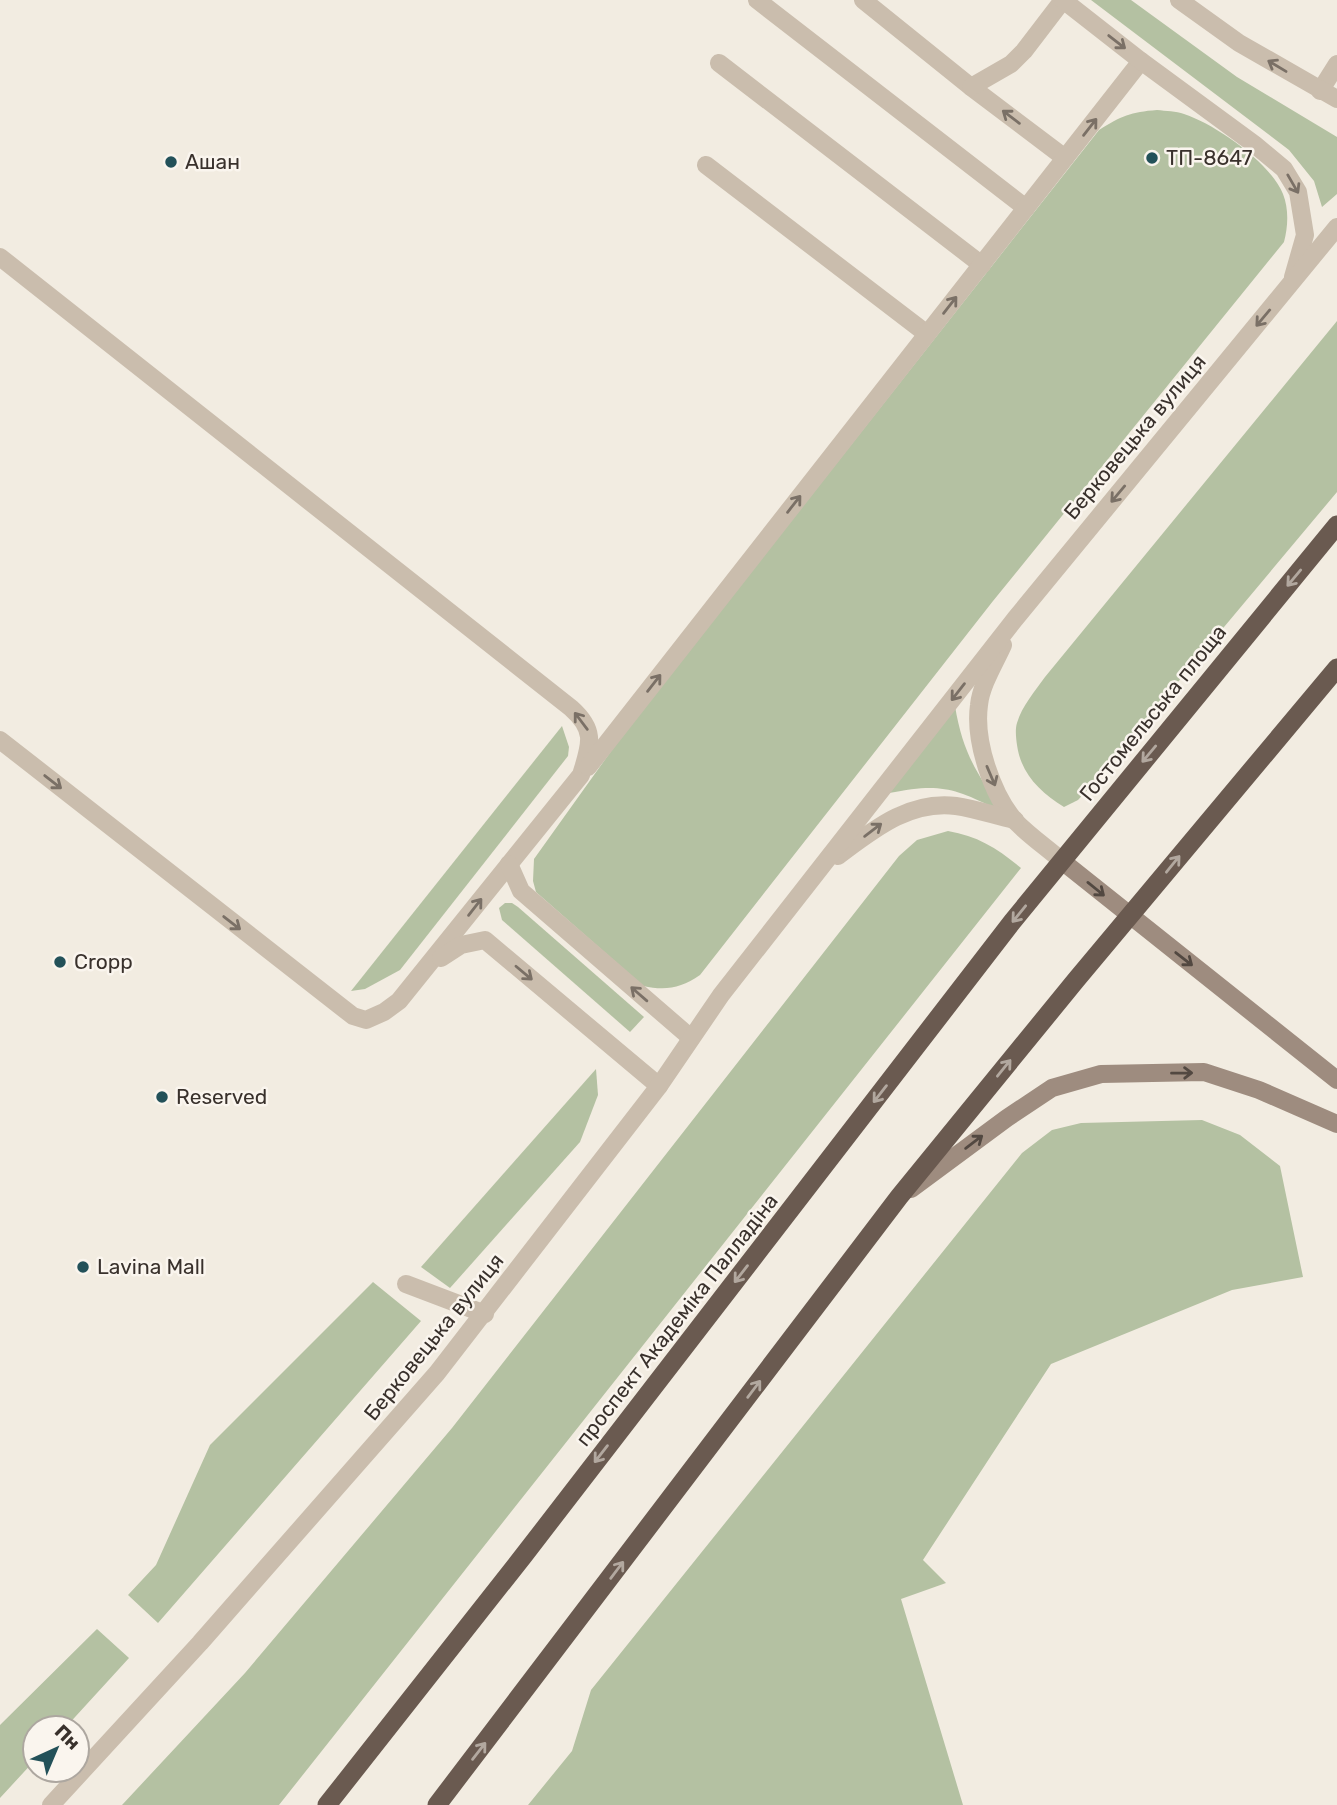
<svg xmlns="http://www.w3.org/2000/svg" width="1337" height="1805" font-family="Rubik,sans-serif">
<style>
.green{fill:#b4c1a2}
.lines{fill:none;stroke-linecap:round;stroke-linejoin:round}
.service{stroke:#cabdad;stroke-width:18}
.minor{stroke:#cabdad;stroke-width:18}
.secondary{stroke:#9e8c7f;stroke-width:18}
.trunk{stroke:#6a5a50;stroke-width:19}
.oneway{stroke:#7a7066}
.oneway2{stroke:#b2a89f}
.oneway3{stroke:#524841}
.poi-dot{fill:#235159;stroke:#faf5ee;stroke-width:2.5}
.labels{text-anchor:middle;stroke-width:5;stroke-linejoin:round;paint-order:stroke}
.poi-label{font-size:21px;fill:#39312c;stroke:#faf5ee;text-anchor:start}
.street-label{font-size:21px;fill:#39312c;stroke:#faf5ee}
</style>
<rect width="100%" height="100%" fill="#f2ece1"/>
<!-- green -->
<g class="green">
<path d="M1091 0H1131L1237 77 1337 137V194L1322 207 1314 181 1289 150Z"/>
<path d="M1157 110C1166 111 1176 111 1184 114 1215 124 1271 163 1283 194 1289 209 1288 227 1284 242L993 601 700 975C681 988 666 991 643 986L536 892 533 881 534 859 624 733 1099 130C1121 116 1131 112 1157 110Z"/>
<path d="M1337 321V492L1090 787 1078 800 1064 807C1040 792 1021 774 1017 745 1016 738 1015 729 1017 723 1022 706 1035 691 1045 677Z"/>
<path d="M955 706C962 748 973 767 996 802L994 808C951 786 936 784 889 793Z"/>
<path d="M562 726 569 747 568 756 400 970 365 989 351 991Z"/>
<path d="M948 831C978 836 998 849 1021 868L279 1805H122L245 1673 452 1428 899 856 917 840Z"/>
<path d="M505 903H512L518 907 644 1017 630 1032 502 920 499 908Z"/>
<path d="M596 1069 598 1095 580 1142 450 1288 421 1267Z"/>
<path d="M1202 1120 1240 1135 1280 1166 1303 1277 1232 1290 1051 1364 923 1560 946 1583 901 1599 963 1805H528L572 1751 591 1690 1022 1153 1052 1130 1081 1123Z"/>
<path d="M373 1282 421 1321 158 1623 128 1595 156 1565 210 1445Z"/>
<path d="M97 1629 129 1658 65 1728H35V1760L0 1798V1725Z"/>
</g>
<g class="lines">
<!-- service -->
<g class="service">
<path d="M757 0 1026 208"/>
<path d="M863 0 971 87 1065 158"/>
<path d="M719 63 982 265"/>
<path d="M971 87 1011 64 1024 51 1063 0"/>
<path d="M1320 91 1337 64"/>
<path d="M706 165 927 334"/>
<path d="M0 257 571 708C597 731 590 745 581 775L399 1001 384 1012 366 1020 353 1016 0 740"/>
<path d="M588 767 1141 61"/>
<path d="M509 864 521 891 691 1038"/>
<path d="M441 958 461 945 485 940 659 1086"/>
<path d="M406 1284 485 1314"/>
</g>
<!-- minor -->
<g class="minor">
<path d="M1063 0 1141 61 1254 144 1284 169 1298 192 1305 235 1293 277"/>
<path d="M1179 0 1239 43 1337 99"/>
<path d="M1003 645C995 663 981 685 979 705 974 741 992 795 1016 822 1030 836 1047 848 1062 861"/>
<path d="M838 856C873 830 909 800 956 806 976 809 996 816 1015 820"/>
<path d="M51 1805 200 1643 437 1373 659 1086 721 995 1015 619 1337 227"/>
</g>
<!-- secondary -->
<g class="secondary">
<path d="M1062 861 1337 1080"/>
<path d="M911 1189 1007 1118 1052 1088 1101 1074 1204 1072 1259 1090 1337 1124"/>
</g>
<!-- trunk -->
<g class="trunk">
<path d="M327 1805 524 1555 1012 922 1337 525"/>
<path d="M437 1805 899 1197 1076 980 1337 668"/>
</g>
</g>
<!-- one-way arrows -->
<defs><path id="oneway-shaft" d="M-6 0H5M1.5-3L5.5 0L1.5 3" fill="none" stroke-width="1.6" stroke-linecap="round" stroke-linejoin="round" transform="scale(1.75)"/></defs>
<g class="oneway">
<use href="#oneway-shaft" transform="translate(1117 42) rotate(38)"/>
<use href="#oneway-shaft" transform="translate(1277 66) rotate(-149)"/>
<use href="#oneway-shaft" transform="translate(1011 117) rotate(-143)"/>
<use href="#oneway-shaft" transform="translate(1090 127) rotate(-52)"/>
<use href="#oneway-shaft" transform="translate(1293 184) rotate(60)"/>
<use href="#oneway-shaft" transform="translate(950 305) rotate(-52)"/>
<use href="#oneway-shaft" transform="translate(1263 318) rotate(130)"/>
<use href="#oneway-shaft" transform="translate(1118 494) rotate(130)"/>
<use href="#oneway-shaft" transform="translate(794 504) rotate(-52)"/>
<use href="#oneway-shaft" transform="translate(654 683) rotate(-52)"/>
<use href="#oneway-shaft" transform="translate(958 692) rotate(128)"/>
<use href="#oneway-shaft" transform="translate(581 721) rotate(-127)"/>
<use href="#oneway-shaft" transform="translate(991 776) rotate(67)"/>
<use href="#oneway-shaft" transform="translate(53 782) rotate(38)"/>
<use href="#oneway-shaft" transform="translate(873 830) rotate(-37)"/>
<use href="#oneway-shaft" transform="translate(475 907) rotate(-52)"/>
<use href="#oneway-shaft" transform="translate(232 923) rotate(38)"/>
<use href="#oneway-shaft" transform="translate(524 973) rotate(40)"/>
<use href="#oneway-shaft" transform="translate(639 994) rotate(-139)"/>
</g>
<g class="oneway2">
<use href="#oneway-shaft" transform="translate(1294 578) rotate(130)"/>
<use href="#oneway-shaft" transform="translate(1149 754) rotate(130)"/>
<use href="#oneway-shaft" transform="translate(1173 864) rotate(-51)"/>
<use href="#oneway-shaft" transform="translate(1019 914) rotate(129)"/>
<use href="#oneway-shaft" transform="translate(1004 1068) rotate(-51)"/>
<use href="#oneway-shaft" transform="translate(880 1094) rotate(128)"/>
<use href="#oneway-shaft" transform="translate(741 1274) rotate(128)"/>
<use href="#oneway-shaft" transform="translate(754 1389) rotate(-53)"/>
<use href="#oneway-shaft" transform="translate(601 1454) rotate(128)"/>
<use href="#oneway-shaft" transform="translate(617 1570) rotate(-53)"/>
<use href="#oneway-shaft" transform="translate(479 1751) rotate(-52)"/>
</g>
<g class="oneway3">
<use href="#oneway-shaft" transform="translate(1096 889) rotate(39)"/>
<use href="#oneway-shaft" transform="translate(1184 959) rotate(38)"/>
<use href="#oneway-shaft" transform="translate(1182 1073) rotate(-1)"/>
<use href="#oneway-shaft" transform="translate(974 1142) rotate(-37)"/>
</g>
<!-- markers -->
<g class="poi-dot">
<circle cx="1152" cy="158" r="7"/>
<circle cx="171" cy="162" r="7"/>
<circle cx="60" cy="962" r="7"/>
<circle cx="162" cy="1097" r="7"/>
<circle cx="83" cy="1267" r="7"/>
</g>
<g class="labels">
<!-- poi labels -->
<g class="poi-label">
<text x="1166" y="165">ТП-8647</text>
<text x="185" y="169">Ашан</text>
<text x="74" y="969">Cropp</text>
<text x="176" y="1104">Reserved</text>
<text x="97" y="1274">Lavina Mall</text>
</g>
<!-- street labels -->
<g class="street-label">
<text transform="translate(1135 437) rotate(-50)" y="7">Берковецька вулиця</text>
<text transform="translate(1153 713) rotate(-51)" y="7">Гостомельська площа</text>
<text transform="translate(677 1320) rotate(-52)" y="7">проспект Академіка Палладіна</text>
<text transform="translate(434 1337) rotate(-51)" y="7">Берковецька вулиця</text>
</g>
</g>
<!-- north arrow -->
<g transform="translate(56 1749) rotate(44)"><circle r="33" fill="#faf5ee" stroke="#ada7a0" stroke-width="2"/>
<path d="M0-5L12 26L0 18L-12 26Z" fill="#235159"/>
<text y="-10" font-size="19" font-weight="bold" text-anchor="middle" fill="#39312c">Пн</text>
</g>
</svg>
